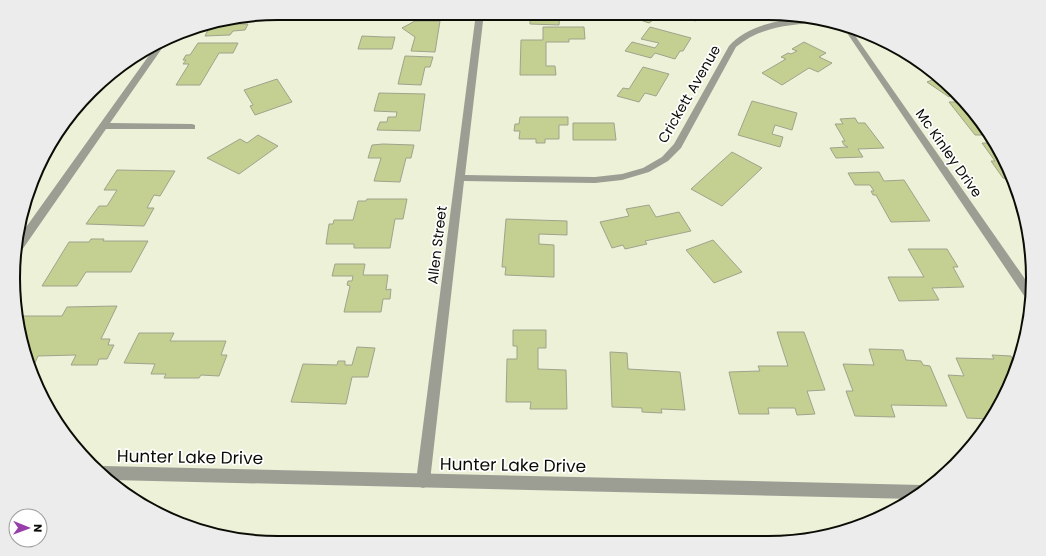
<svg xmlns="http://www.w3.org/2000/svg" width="1046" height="556" font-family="Poppins,sans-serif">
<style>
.building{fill:#c4cf92;stroke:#9fa38c}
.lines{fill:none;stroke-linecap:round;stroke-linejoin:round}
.minor{fill:#9c9e94;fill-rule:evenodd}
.tertiary{fill:#9c9e94;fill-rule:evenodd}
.labels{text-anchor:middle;stroke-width:3.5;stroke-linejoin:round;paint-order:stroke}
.street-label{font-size:14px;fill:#0b0c05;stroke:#fff}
.near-street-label{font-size:17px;fill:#0b0c05;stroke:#fff}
.rim{fill:none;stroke:#0b0c05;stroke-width:2}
</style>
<rect width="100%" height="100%" fill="#ecf1d8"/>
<!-- building -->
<g class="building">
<path d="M521 13H560L559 25 530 24V20L521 19Z"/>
<path d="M632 13H656L660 15 649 23 629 16Z"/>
<path d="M682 13H707V15L695 21Z"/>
<path d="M238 20 236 24H248L245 30 233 31 230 35 205 36 211 24Z"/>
<path d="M415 21H440L435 52 411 51 415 37 402 28Z"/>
<path d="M543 27H584L585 39H569V42H546V66H555L556 75H520L521 40H543Z"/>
<path d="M650 27 691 38 683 51H680L675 59 655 53 651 58 625 51 632 42 655 48 659 43 641 39Z"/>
<path d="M362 36 384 37H395L392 49H358Z"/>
<path d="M804 42 826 53 819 57 832 63 818 72 809 68 782 85 762 73 786 59 781 57 788 53 791 54 797 51 792 49Z"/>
<path d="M198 43H238L233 53H219L200 85H176L189 64H183L186 60H183L186 55H190Z"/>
<path d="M405 56 433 57 430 67H425L421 85 398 84Z"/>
<path d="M643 67 669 74 656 96 645 93 639 102 617 96 623 88 629 89Z"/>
<path d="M940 77 943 79 957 93 949 97 927 82Z"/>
<path d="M277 79 292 102 255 115 250 106 253 105 244 90Z"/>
<path d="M379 93 425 94 420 131 377 130 380 122H387L388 117H396L397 112 374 111Z"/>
<path d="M752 101 797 113 792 130 775 125 772 134 783 137 780 147 738 135Z"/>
<path d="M949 102H964L978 116 990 135H975Z"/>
<path d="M520 117H568V125H559V139H545V143H536V139H519L520 131H514L515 124H519Z"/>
<path d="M855 118 858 123H865L884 148 858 149 863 157 836 158 830 148 848 147 844 145 842 141H845L835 124H843L840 119Z"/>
<path d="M573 123H614L616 140H573Z"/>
<path d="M258 135 278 146 239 174 207 158 240 139 247 143Z"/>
<path d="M982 143H994L1006 161 1013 181 1003 178 991 161H995Z"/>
<path d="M383 144 414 145 411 158H406L400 182 374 181 381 158H368L372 145Z"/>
<path d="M732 152 762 168 722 206 691 189Z"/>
<path d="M117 170 175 171 160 196 154 195 147 208H154L144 226 86 224 99 206H107L117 190H104Z"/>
<path d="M879 172 884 181 904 180 930 221 891 222 876 195H873L871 191H874L870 185H855L848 173Z"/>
<path d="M367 199H407L403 219H395L390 248H354V244H326L329 224H333L334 220H353L358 201H366Z"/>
<path d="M649 205 656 217 679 212 691 231 645 241 647 244 625 249 623 245 612 248 600 222 629 216 626 209Z"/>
<path d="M506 219 567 221V235L539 234V244L554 245V277L505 275 506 267H502Z"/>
<path d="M91 239H104L103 241H148L131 272H86L77 286H42L69 242H89Z"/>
<path d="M713 240 742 272 714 283 686 250Z"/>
<path d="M908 249H947L958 267H953L964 287 932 288 939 300 899 301 888 277H924Z"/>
<path d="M335 264H365L363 275H388L386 290 391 289 390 299H383L381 312H344L350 286 347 285 348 281H352L353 276H332Z"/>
<path d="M117 306 101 339H110L108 345H114L107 359H99L97 365H71L76 355 38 356 34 365H30L19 319 21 316H62L67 307Z"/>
<path d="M513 330H546V348H538V369L566 370 567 409H530L531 402H506L507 359H517V346H513Z"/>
<path d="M777 332H804L825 390 807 391 815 414 797 415 795 408H768L769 414H739L729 372 760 371 758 366H788Z"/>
<path d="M139 333H174L170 341H226L221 355H227L219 376 201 375 199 378H164L166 374H151L155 364 124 363Z"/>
<path d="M357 347 375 348 368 377H352L346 404 291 402 303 364 337 365 338 361H345V365H352Z"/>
<path d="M869 349 903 350 906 360 921 361 923 365 930 366 947 406 891 405 895 417 855 416 846 391H853L843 364 874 365Z"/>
<path d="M610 352 627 353 628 369 680 372 685 410 661 409 662 413 642 412V408L612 407Z"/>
<path d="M992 355 1011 356 1017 367 998 410 991 419 967 418 948 375 964 376 956 358 994 359Z"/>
</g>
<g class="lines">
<!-- minor -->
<g class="minor">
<path d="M476 13H484L465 175 595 177 622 174 643 168 662 157 674 144 729 46C750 22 796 15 826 20L822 22C790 25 761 26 736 47L681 148 668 161 649 172 622 180 595 183 464 181 430 481 428 486 423 488 418 486 416 481Z"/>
<path d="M841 24 849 27 1032 289 1031 302 1027 300Z"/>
<path d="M164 43 165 44 110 123 192 124 195 125V129H106L22 250 18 251 19 237 155 47Z"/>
</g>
<!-- tertiary -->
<path class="tertiary" d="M104 466 922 485 927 488 914 499 112 480 99 469Z"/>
</g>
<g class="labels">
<!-- street labels -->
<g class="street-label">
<text transform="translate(689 94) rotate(-60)" y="5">Crickett Avenue</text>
<text transform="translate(949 153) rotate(55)" y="5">Mc Kinley Drive</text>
<text transform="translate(437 245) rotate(-83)" y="5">Allen Street</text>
</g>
<!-- near-street labels -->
<g class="near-street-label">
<text transform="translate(190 457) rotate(1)" y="6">Hunter Lake Drive</text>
<text transform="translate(513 465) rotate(1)" y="6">Hunter Lake Drive</text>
</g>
</g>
<!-- crop -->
<path d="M0 0H1046V556H0ZM278 20H768A258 258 0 0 1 1026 278V278A258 258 0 0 1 768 536H278A258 258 0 0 1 20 278V278A258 258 0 0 1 278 20Z" fill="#ebeceb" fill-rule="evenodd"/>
<path class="rim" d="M278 20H768A258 258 0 0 1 1026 278V278A258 258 0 0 1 768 536H278A258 258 0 0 1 20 278V278A258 258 0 0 1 278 20Z"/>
<!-- north arrow -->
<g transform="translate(28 528) rotate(91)"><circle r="19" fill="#ffffff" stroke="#9d9e9b"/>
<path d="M0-3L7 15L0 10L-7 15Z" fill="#973ea9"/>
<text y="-6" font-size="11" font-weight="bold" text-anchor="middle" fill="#0b0c05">N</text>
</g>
</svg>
